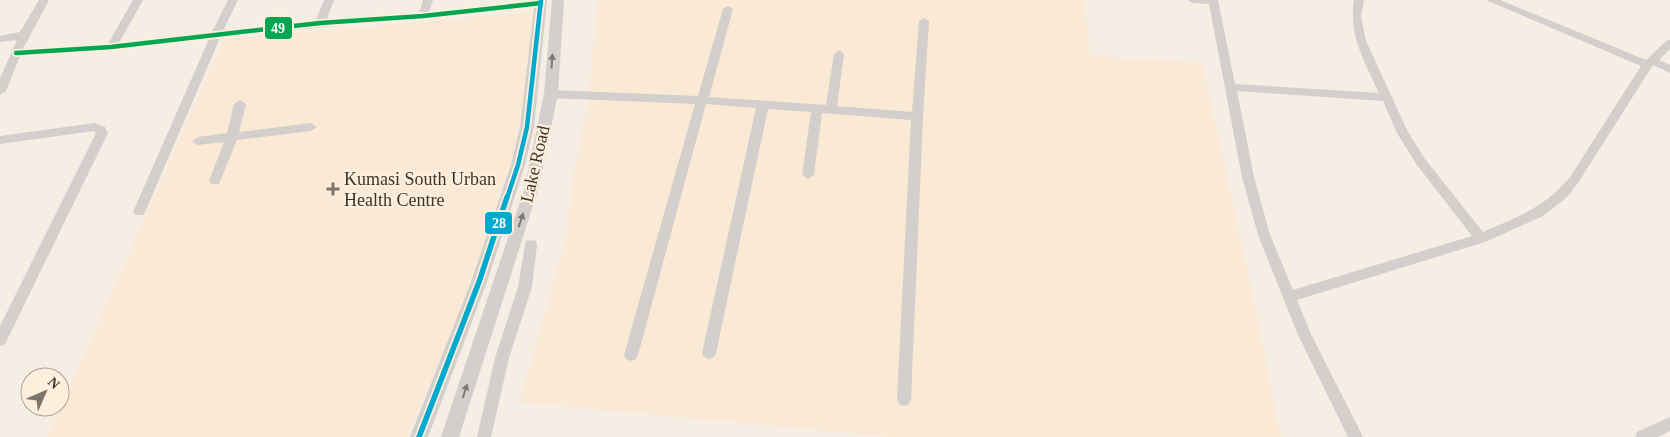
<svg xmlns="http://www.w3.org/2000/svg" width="1670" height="437" font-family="'Times New Roman',serif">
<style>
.built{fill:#fae9d5}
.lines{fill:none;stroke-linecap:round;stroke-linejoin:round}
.minor{fill:#d2cfcc;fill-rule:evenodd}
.major{fill:#d2cfcc;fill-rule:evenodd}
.bus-1-casing{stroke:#feeedc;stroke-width:8}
.bus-2-far1-casing{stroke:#feeedc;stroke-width:8}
.bus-2-casing{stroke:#feeedc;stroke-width:9}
.bus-1{stroke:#00a651;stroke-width:4.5}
.bus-2-far1{stroke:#00a9ce;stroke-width:4.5}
.bus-2{stroke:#00a9ce;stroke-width:5.5}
.oneway{fill:#807a74}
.poi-dot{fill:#7d756c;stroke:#feeedc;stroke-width:2}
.labels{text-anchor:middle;stroke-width:4.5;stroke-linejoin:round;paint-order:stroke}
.street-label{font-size:18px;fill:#3c352c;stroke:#feeedc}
.poi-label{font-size:18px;fill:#3c352c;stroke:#feeedc;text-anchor:start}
.line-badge{stroke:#feeedc;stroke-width:2}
.badge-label{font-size:14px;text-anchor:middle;font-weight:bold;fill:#fff}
</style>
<rect width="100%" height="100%" fill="#f6ede4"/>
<!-- built -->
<g class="built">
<path d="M598 0H1084L1090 56 1202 63 1256 310 1280 435 1284 437H891L520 402 567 234 572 183 588 103Z"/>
<path d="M533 12 523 140 494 238 407 437H48L224 39Z"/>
</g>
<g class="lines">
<!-- minor -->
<g class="minor">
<path d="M39 0H49L23 49 108 44 133 0H143L119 43 212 32 228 0H238L223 31 316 20 324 0H334L327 19 419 13 423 0H433L429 12 539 0 546 3 541 6C434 18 327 26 220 38L145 212 143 215H135L133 212 209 39 111 50 20 56 6 91 0 95V78L17 40 0 42V36L20 32Z"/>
<path d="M1188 0H1218L1235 84 1379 93C1365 62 1348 35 1354 0H1364L1361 17 1366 41 1408 132 1425 159 1483 232C1519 216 1544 208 1570 177L1641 66 1486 0H1500L1646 60 1666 41 1670 40V49L1659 60 1670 65V73L1653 65 1651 68 1578 183 1566 198 1543 216 1485 242 1297 300 1311 334 1363 437H1348L1298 335 1258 235 1242 177 1209 4 1193 3ZM1237 91 1383 101 1397 133 1417 165 1472 236 1293 290 1270 235 1254 177Z"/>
<path d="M728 6 733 9 709 97 826 105 834 54 839 50 844 54 837 106 912 112 919 21 924 18 929 21 923 116 911 399 909 404 904 406 899 404 897 399 911 120 822 113 814 175 808 179 802 175 811 112 768 109 716 353 714 357 709 359 704 357 702 353 756 108 706 104 638 355 636 359 631 361 626 359 624 355 695 104 551 98 545 94 551 90 698 96 723 9Z"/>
<path d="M240 100 246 104 239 132 311 123 317 127 311 131 237 140 219 184H211L209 181 224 142 198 145 192 141 198 137 227 133 234 104Z"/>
<path d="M95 123 105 127 108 133 5 344 0 346V326L96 133 94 131 0 144V136Z"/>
<path d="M531 240 536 241 537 245 532 287 509 358 491 437H477L495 358 518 287 525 245 526 241Z"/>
<path d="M1670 417V431L1658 437H1635L1637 432Z"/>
</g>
<!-- major -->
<g class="major">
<path d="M535 0H547L534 127 525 165 487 282 428 437H410L471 282 511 165 520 127Z"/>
<path d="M552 0H564L558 94 538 190 459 437H441L524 190 544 94Z"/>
</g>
<defs>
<path id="bus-1" d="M16 53 111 47 320 23 423 16 541 3"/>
<path id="bus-2-far1" d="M507 198 518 165 527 127 541 0"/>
<path id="bus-2" d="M419 437 479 282 507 197"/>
</defs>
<!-- bus-1 casing -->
<use href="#bus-1" class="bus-1-casing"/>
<!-- bus-2-far1 casing -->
<use href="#bus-2-far1" class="bus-2-far1-casing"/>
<!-- bus-2 casing -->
<use href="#bus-2" class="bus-2-casing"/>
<!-- bus-1 -->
<use href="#bus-1" class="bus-1"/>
<!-- bus-2-far1 -->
<use href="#bus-2-far1" class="bus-2-far1"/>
<!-- bus-2 -->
<use href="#bus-2" class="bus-2"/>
</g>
<!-- one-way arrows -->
<defs><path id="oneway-solid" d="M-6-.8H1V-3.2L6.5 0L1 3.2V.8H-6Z" transform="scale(1.25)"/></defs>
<g class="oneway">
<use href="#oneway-solid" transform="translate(552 61) rotate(-87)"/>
<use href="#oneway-solid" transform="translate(521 220) rotate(-72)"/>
<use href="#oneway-solid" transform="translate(465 391) rotate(-72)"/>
</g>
<!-- markers -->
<path class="poi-dot" d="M330.5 181.5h5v5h5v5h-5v5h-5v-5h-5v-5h5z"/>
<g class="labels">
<!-- street labels -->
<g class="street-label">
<text transform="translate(535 164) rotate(-77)" y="6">Lake Road</text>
</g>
<!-- poi labels -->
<g class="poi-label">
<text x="344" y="185">Kumasi South Urban<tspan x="344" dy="21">Health Centre</tspan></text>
</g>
</g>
<g class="line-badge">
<rect x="264" y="16" width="29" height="24" rx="5" fill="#00a651"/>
<rect x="484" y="211" width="29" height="24" rx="5" fill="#00a9ce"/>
</g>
<g class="badge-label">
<text x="278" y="33">49</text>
<text x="499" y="228">28</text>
</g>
<!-- north arrow -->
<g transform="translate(45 392) rotate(45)"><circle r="24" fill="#feeedc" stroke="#b0a496"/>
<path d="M0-4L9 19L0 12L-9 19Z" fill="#7d756c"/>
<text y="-8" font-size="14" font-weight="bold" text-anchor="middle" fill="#3c352c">N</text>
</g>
</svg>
